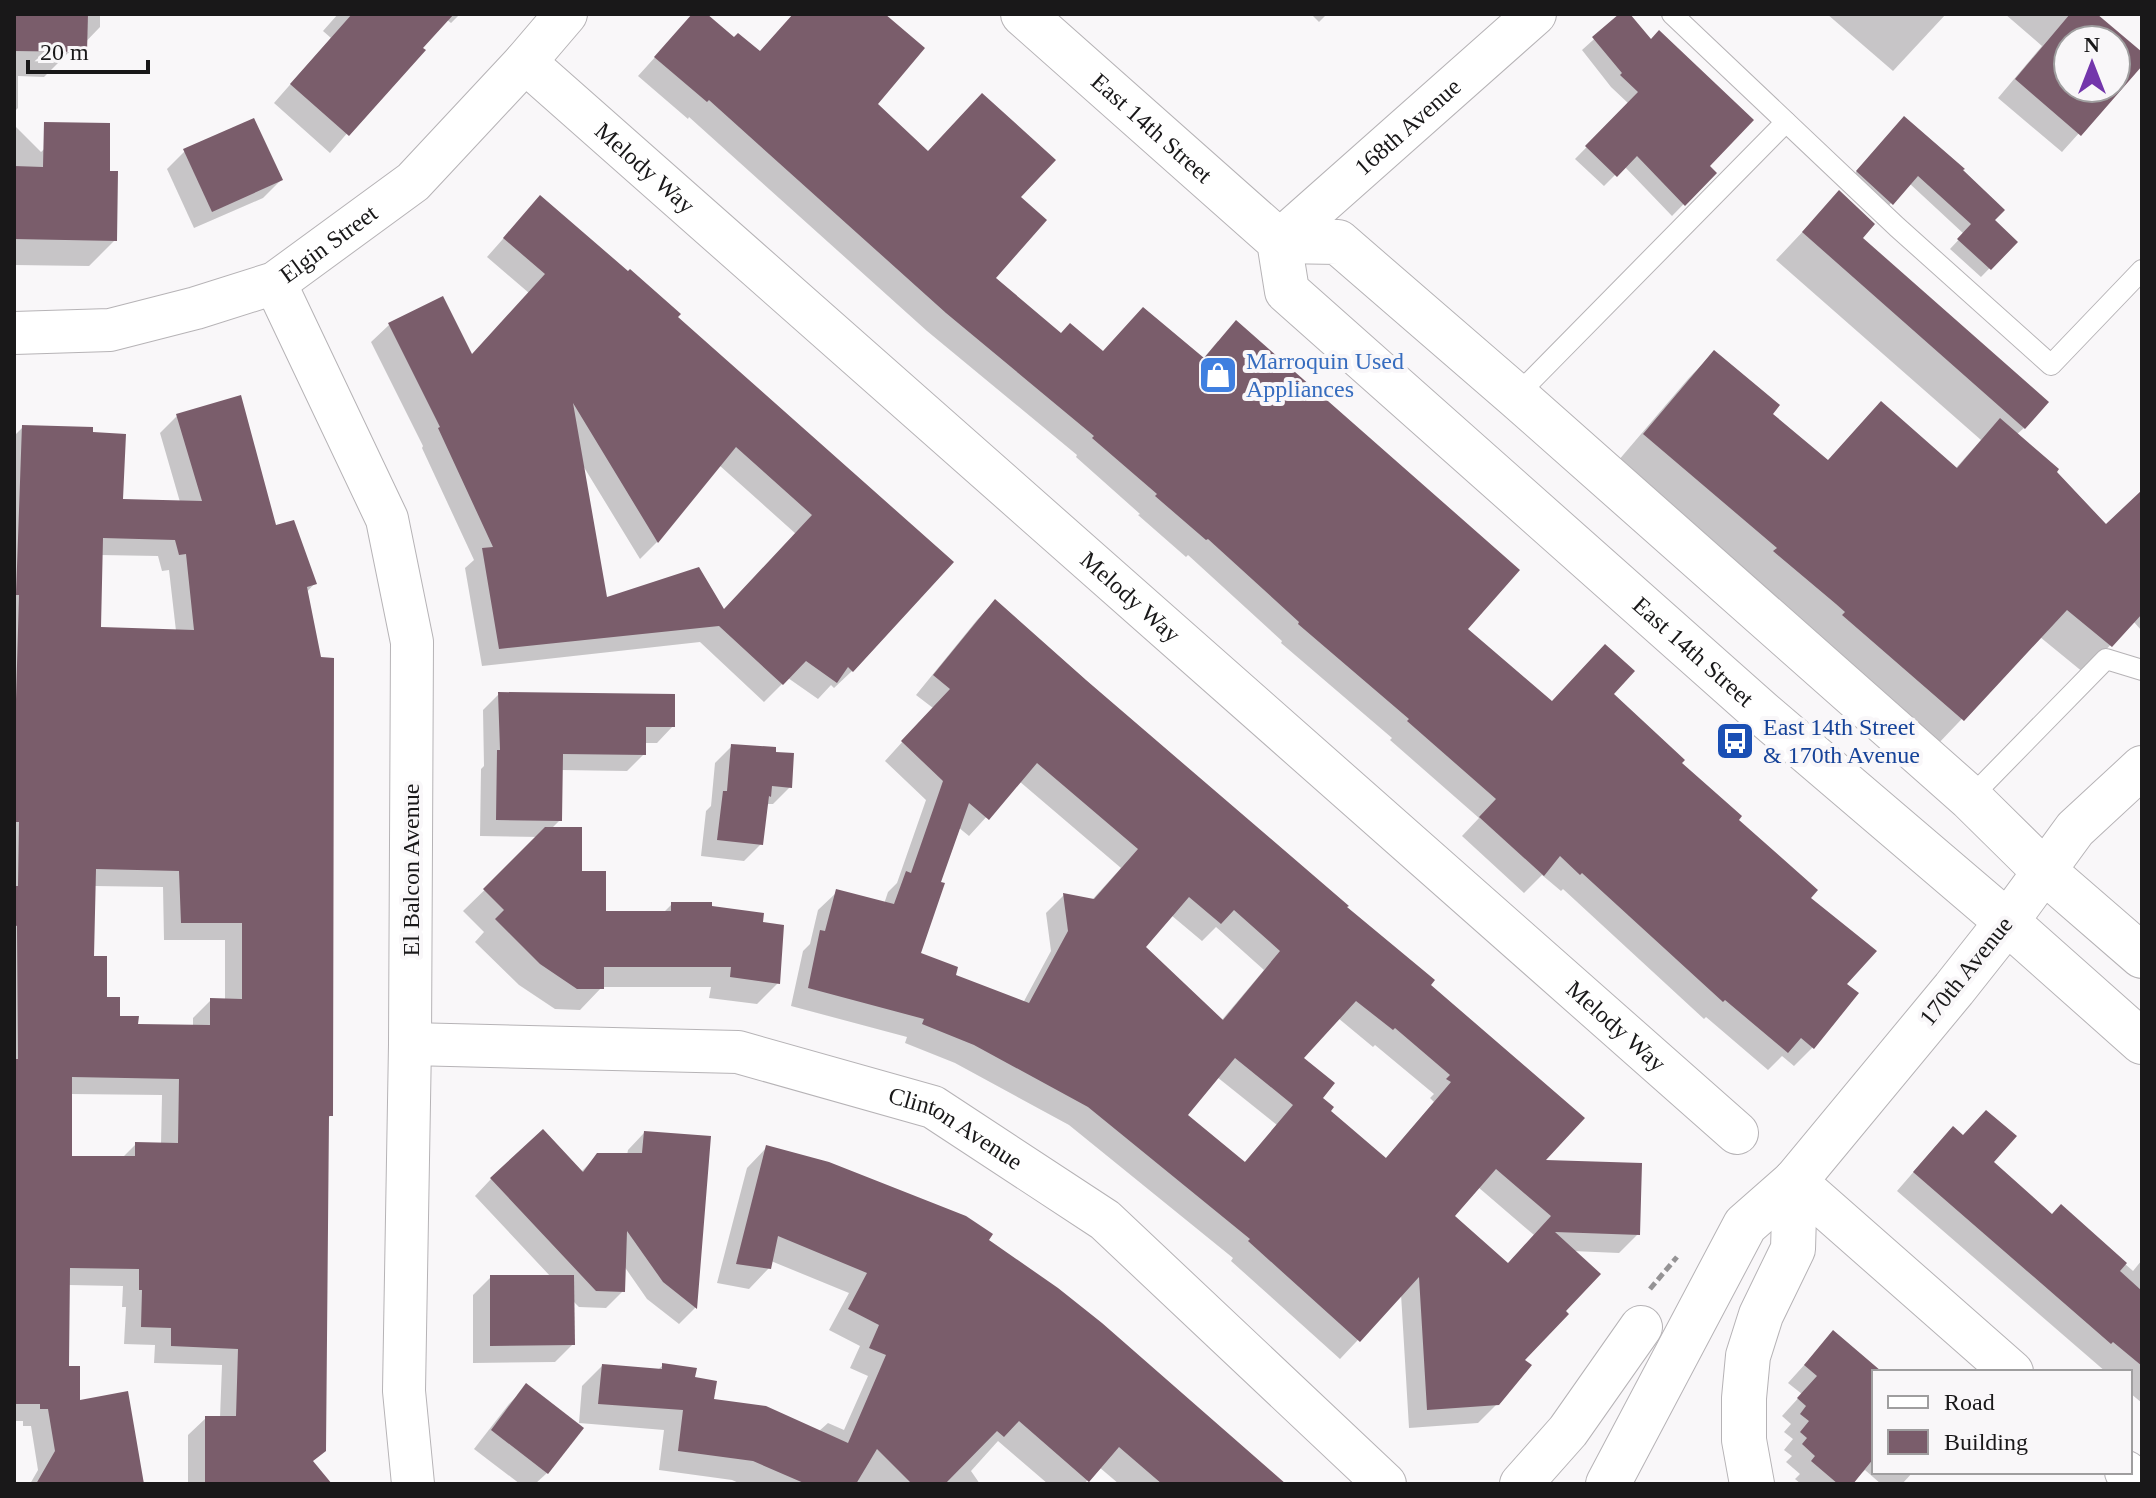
<svg xmlns="http://www.w3.org/2000/svg" width="2156" height="1498" font-family="Georgia,serif">
<style>
.shadow{fill:#0003;fill-rule:evenodd}
.building{fill:#7a5d6b;fill-rule:evenodd}
.lines{fill:none;stroke-linecap:round;stroke-linejoin:round}
.service-casing{stroke:#b6b3b6;stroke-width:22}
.minor-casing{stroke:#b6b3b6;stroke-width:44}
.primary-casing{stroke:#b6b3b6;stroke-width:46}
.motorway-casing{stroke:#b6b3b6;stroke-width:46}
.path{stroke:#959395;stroke-width:5;stroke-dasharray:8 4;stroke-linecap:butt}
.service{stroke:#fff;stroke-width:20}
.minor{stroke:#fff;stroke-width:42}
.primary{stroke:#fff;stroke-width:44}
.motorway{stroke:#fff;stroke-width:44}
.labels{text-anchor:middle;stroke-width:8;stroke-linejoin:round;paint-order:stroke}
.street-label{font-size:24px;fill:#191819;stroke:#f9f7f9}
.shop-label{font-size:24px;fill:#366cbe;stroke:#f9f7f9;text-anchor:start}
.transit-label{font-size:24px;fill:#164399;stroke:#f9f7f9;text-anchor:start}
</style>
<rect width="100%" height="100%" fill="#f9f7f9"/>
<!-- shadow -->
<g class="shadow">
<path d="M14 14H100V27L74 54 68 53 44 77 18 76V108L14 112Z"/>
<path d="M338 14H460L451 23 446 19 330 153 274 103 331 38 323 31Z"/>
<path d="M694 14H704L734 40 759 53 794 14H882L875 105 928 153 1018 197 993 278 1060 335 1102 353 1203 359 1218 341 1465 629 1552 703 1612 694 1736 820 1808 898 1844 984 1833 1024 1812 1048 1794 1066 1782 1056 1768 1070 1706 1017 1704 1019 1563 889 1561 891 1542 875 1524 893 1462 836 1479 818 1390 740 1392 738 1281 643 1282 641 1188 555 1186 557 1138 515 1140 514 1076 457 1077 455 927 331 689 117 688 119 638 76Z"/>
<path d="M1311 14H1327L1319 22Z"/>
<path d="M1622 14H1627L1651 42 1707 166 1714 173 1672 216 1624 166 1604 186 1575 159 1629 104 1611 87 1582 50Z"/>
<path d="M1827 14H1946L1893 71Z"/>
<path d="M2005 14H2094L2142 55V63L2062 152 1998 98 2042 46ZM2068 40H2116V88H2068Z"/>
<path d="M71 124 115 240 89 266 14 265V125L41 152Z"/>
<path d="M1896 127 2015 242 1981 277 1950 249 1964 234 1909 183 1883 212 1849 180Z"/>
<path d="M185 151 281 180 263 198 194 228 167 169Z"/>
<path d="M1839 193 1860 238 2024 428 2016 435 2106 527 2142 493V631L2133 621 2084 673 2040 637 1936 746 1618 461 1688 379 1714 352 1771 414 1827 462 1955 469 1981 440 1776 260Z"/>
<path d="M540 197 951 562 852 671 834 688 831 685 818 699 788 678 764 702 700 642 482 666 465 568 474 560 422 448 423 446 371 342 389 325 471 357 529 293 487 257ZM582 464 640 559 657 542 719 465 796 534 723 612 606 599Z"/>
<path d="M178 415 275 528 315 583 306 593 331 1115 327 1119 311 1462 329 1484H188V1435L206 1418H220L222 1365 154 1363 155 1345 124 1344 126 1307H122L123 1286 68 1285 67 1368 78 1403 142 1484H30L38 1470 31 1426H23V1421H14V436L23 427 121 501 180 502 160 433ZM100 555 158 556 162 571 169 570 176 631 99 629ZM94 886 163 887 164 940H225V1000H211L193 1018V1027L136 1026 118 1018 105 999 92 958ZM70 1094 162 1095 161 1144H136L122 1158H70Z"/>
<path d="M996 601 1344 908 1428 986 1541 1162 1638 1234 1619 1253 1572 1251 1522 1360 1497 1404 1478 1423 1409 1428 1401 1294 1340 1359 1231 1261 1233 1258 1069 1125 955 1063 905 1043 907 1037 791 1006 803 951 810 944 818 910 837 892 884 904 888 892 897 883 926 800 885 761 933 708 916 695 977 620ZM1019 781 1121 868 1092 900 1064 895 1046 913 1051 951 1023 1003 953 976 919 954 938 883 958 827 969 836ZM1171 915 1202 941 1216 927 1264 970 1221 1021 1143 947ZM1338 1018 1373 1047 1375 1045 1434 1094 1430 1098 1434 1102 1385 1159 1329 1111 1301 1058ZM1217 1077 1277 1125 1244 1163 1186 1115ZM1478 1187 1534 1235 1507 1265 1452 1216Z"/>
<path d="M499 694 673 726 657 743H644V754L627 771 561 770 560 820 551 829 604 913H663L672 904 710 908 760 924 778 983 757 1004 709 998 711 987H602L580 1010 555 1009 519 985 475 942 484 932 463 911 539 837 480 836 481 769 484 766 483 710Z"/>
<path d="M732 746 790 787 773 804H766L761 844 744 861 701 856 706 811 711 806 715 763Z"/>
<path d="M644 1133 709 1138 695 1308 679 1324 647 1299 624 1266 623 1291 606 1308 579 1307 572 1300 573 1344 555 1362 473 1363V1295L491 1277H551L475 1196 491 1179 581 1172 598 1155H627L628 1150Z"/>
<path d="M1936 1146 1991 1162 2051 1216 2061 1207 2133 1271 2142 1260V1403L2130 1393V1372H2106L1897 1191Z"/>
<path d="M767 1147 987 1240 1282 1484H1119L1099 1467 1084 1484H1048L998 1441 971 1471 980 1484H741L732 1480 659 1470 664 1430 579 1423 582 1386 602 1366 658 1370 663 1365 693 1379 712 1401 818 1432 828 1423 844 1430 868 1376 850 1368 860 1346 829 1330 849 1293 771 1261 769 1268 749 1289 717 1283 747 1168Z"/>
<path d="M1833 1333 1878 1372H1874V1472H1913L1902 1484H1881L1865 1470 1850 1484H1801L1795 1479 1800 1474 1786 1462 1792 1456 1784 1450 1793 1439 1784 1432 1791 1424 1782 1416 1802 1394 1788 1383Z"/>
<path d="M527 1386 547 1473 535 1484H520L474 1449 509 1404Z"/>
</g>
<!-- building -->
<g class="building">
<path d="M14 14H88L87 52 14 51Z"/>
<path d="M352 14H454L423 48 426 50 349 136 290 84Z"/>
<path d="M692 14H707L734 37 738 33 760 51 793 14H885L925 48 878 104 928 151 982 93 1056 160 1021 197 1047 220 996 278 1061 333 1070 323 1103 351 1143 307 1204 358 1236 320 1520 570 1468 629 1552 701 1605 644 1635 671 1614 694 1685 760 1682 763 1742 816 1739 820 1818 890 1811 898 1877 951 1847 984 1859 993 1814 1049 1801 1038 1788 1053 1725 1000 1723 1002 1582 873 1580 875 1560 856 1544 876 1479 817 1496 799 1407 721 1409 719 1298 624 1299 622 1208 539 1206 540 1155 496 1157 494 1092 438 1094 436 946 313 709 100 707 102 654 57Z"/>
<path d="M1619 14H1630L1651 39 1659 30 1754 120 1710 166 1717 173 1685 206 1637 156 1617 177 1585 146 1638 92 1620 75 1622 73 1592 37Z"/>
<path d="M2070 14H2097L2142 52V66L2081 136 2015 79ZM2068 40H2116V88H2068Z"/>
<path d="M1904 116 1965 169 1963 170 2005 210 1995 220 2018 242 1991 270 1957 239 1971 224 1918 176 1893 205 1856 171Z"/>
<path d="M254 118 283 180 212 212 183 149Z"/>
<path d="M44 122 110 123V171H118L117 241 14 239V166L43 167Z"/>
<path d="M1839 190 1875 224 1863 238 2049 402 2025 429 1802 232Z"/>
<path d="M540 195 628 271 630 269 681 314 678 317 954 562 853 672 848 667 837 683 806 661 783 685 719 626 499 649 482 548 493 547 438 428 440 427 388 323 443 296 472 354 545 274 503 238ZM573 403 658 543 736 447 812 515 724 609 699 567 607 597Z"/>
<path d="M1714 350 1780 405 1773 414 1828 460 1881 401 1957 468 2000 418 2059 469 2057 472 2106 524 2142 490V614L2112 647 2067 610 1964 721 1842 615 1845 612 1836 604 1773 551 1777 548 1643 434Z"/>
<path d="M241 395 276 525 294 520 317 584 307 587 321 657 334 658 333 1116H329L326 1451 313 1461 332 1484H205V1416H236L238 1349 171 1346V1328L141 1327 142 1290H139V1269L70 1268 69 1366H80V1400L128 1391 144 1484H36L55 1451 48 1409H40V1404H14V1059H18L17 926 14 925V886H18L19 822H16L15 734 19 595H16L22 425 93 427V432L126 434 123 499 202 501 176 414ZM103 538 175 540 179 555 186 554 194 630 101 627ZM96 869 179 871 181 923H242V999L210 998V1025L138 1024 139 1016H120V997H107V956H94ZM72 1077 179 1079 178 1143 135 1142V1156H72Z"/>
<path d="M995 599 1086 680 1349 906 1347 907 1435 980 1431 985 1585 1118 1546 1160 1642 1163 1640 1235 1555 1232 1601 1274 1566 1311 1569 1314 1525 1360 1532 1365 1499 1405 1427 1410 1419 1277 1360 1342 1248 1241 1250 1239 1088 1107 974 1045 922 1024 924 1019 808 988 820 930 825 931 836 889 894 904 906 871 911 873 943 781 901 741 950 689 933 675ZM1037 763 1138 849 1094 899 1063 893 1068 931 1029 1003 956 975 958 967 921 953 945 883 941 882 969 803 989 820ZM1189 897 1221 924 1234 910 1280 951 1223 1020 1146 947ZM1356 1001 1393 1030 1395 1028 1450 1075 1446 1079 1451 1082 1386 1158 1331 1111 1334 1107 1323 1098 1335 1083 1304 1058ZM1235 1058 1293 1105 1245 1162 1188 1115ZM1496 1169 1551 1216 1508 1263 1455 1216Z"/>
<path d="M498 692 675 694V727H646V755L563 754 562 821 496 820 497 750H500Z"/>
<path d="M731 744 776 747V752L794 753 792 788 772 786 771 797 769 796 763 845 717 840 723 791H727Z"/>
<path d="M545 827H582V871H606V911H671V902H712V906L764 913 763 922 784 925 780 984 730 977 731 967H604V989H577L540 964 495 919 504 910 483 889Z"/>
<path d="M1986 1110 2017 1136 1994 1162 2052 1214 2061 1204 2127 1263 2120 1271 2142 1291V1366L2113 1342 2111 1344 1913 1172 1953 1126 1963 1135Z"/>
<path d="M543 1129 583 1172 597 1153H642L644 1131 711 1136 697 1309 663 1282 627 1231 625 1292 596 1291 490 1178Z"/>
<path d="M766 1145 829 1162 966 1216 993 1234 989 1240 1058 1288 1102 1323 1286 1484H1162L1119 1447 1089 1482 1019 1421 1004 1437 997 1431 945 1484H912L877 1449 856 1484H806L753 1461 678 1451 683 1410 598 1404 602 1364 662 1369V1363L697 1368 695 1377 717 1381 714 1399 766 1406 848 1443 886 1355 869 1348 879 1325 848 1309 867 1273 778 1236 771 1269 736 1264Z"/>
<path d="M490 1275H574L575 1345 490 1346Z"/>
<path d="M1833 1330 1881 1371 1874 1372V1458L1853 1484H1838L1811 1461 1815 1456 1802 1444 1807 1438 1800 1432 1809 1421 1800 1414 1806 1406 1797 1398 1817 1376 1804 1365Z"/>
<path d="M526 1383 584 1428 548 1474 491 1430Z"/>
</g>
<g class="lines">
<defs>
<g id="service">
<path d="M1672 14 1897 227 2051 365 2142 270"/>
<path d="M1516 396 1786 122"/>
<path d="M1970 798 2106 659 2142 670"/>
</g>
<g id="minor">
<path id="s1" d="M525 62 1737 1133"/>
<path id="s2" d="M1279 241 1535 14"/>
<path d="M275 283 387 519 412 642 410 1044 404 1391 413 1484"/>
<path id="s3" d="M14 333 110 330 196 308 275 283 413 182 525 62 566 14"/>
<path d="M2007 922 2075 829 2142 767"/>
<path id="s4" d="M410 1044 738 1052 933 1107 1105 1220 1385 1484"/>
<path d="M1795 1181 2012 1372"/>
<path d="M2126 1472 2139 1484"/>
<path d="M1521 1484 1568 1431 1641 1327"/>
</g>
<g id="primary">
<path id="s5" d="M1023 14 1279 241 1287 291 1761 712 2007 922 2142 1042"/>
<path d="M1279 241 1338 242 1516 396 1970 798 2044 871 2142 956"/>
<path d="M1795 1181 1954 989 2007 922"/>
</g>
<g id="motorway">
<path d="M1608 1484 1745 1225 1795 1181"/>
<path d="M1752 1484 1744 1440V1398L1748 1356 1761 1315 1793 1249 1795 1181"/>
</g>
</defs>
<!-- service casing -->
<use href="#service" class="service-casing"/>
<!-- minor casing -->
<use href="#minor" class="minor-casing"/>
<!-- primary casing -->
<use href="#primary" class="primary-casing"/>
<!-- motorway casing -->
<use href="#motorway" class="motorway-casing"/>
<!-- path -->
<path class="path" d="M1650 1289 1677 1257"/>
<!-- service -->
<use href="#service" class="service"/>
<!-- minor -->
<use href="#minor" class="minor"/>
<!-- primary -->
<use href="#primary" class="primary"/>
<!-- motorway -->
<use href="#motorway" class="motorway"/>
</g>
<!-- icons -->
<defs>
<symbol id="shop-square" viewBox="-11 -11 22 22"><rect x="-9" y="-9" width="18" height="18" rx="4" fill="#3f7fe0" stroke="#f9f7f9"/><path d="M-5-2.5h2.3a2.7 3.5 0 0 1 5.4 0H5L5.5 6h-11ZM-1.5-2.5h3a1.5 2.3 0 0 0-3 0Z" fill="#fff"/></symbol>
<symbol id="bus-square" viewBox="-11 -11 22 22"><rect x="-9" y="-9" width="18" height="18" rx="4" fill="#1a4fb4" stroke="#f9f7f9"/><path d="M-5-6H5V4H4V6H2V4H-2V6H-4V4H-5ZM-3.5-4V0h7V-4ZM-3.5 1.2v1.5H-2V1.2ZM2 1.2v1.5H3.5V1.2Z" fill="#fff"/></symbol>
</defs>
<g fill-rule="evenodd">
<use href="#shop-square" x="1196" y="353" width="44" height="44"/>
<use href="#bus-square" x="1713" y="719" width="44" height="44"/>
</g>
<g class="labels">
<!-- street labels -->
<g class="street-label">
<text dy="8" stroke="none"><textPath href="#s2" startOffset="172">168th Avenue</textPath></text>
<text dy="8" stroke="none"><textPath href="#s5" startOffset="172">East 14th Street</textPath></text>
<text dy="8" stroke="none"><textPath href="#s1" startOffset="160">Melody Way</textPath></text>
<text dy="8" stroke="none"><textPath href="#s3" startOffset="334">Elgin Street</textPath></text>
<text dy="8" stroke="none"><textPath href="#s1" startOffset="808">Melody Way</textPath></text>
<text dy="8" stroke="none"><textPath href="#s5" startOffset="936">East 14th Street</textPath></text>
<text transform="translate(411 870) rotate(-90)" y="8">El Balcon Avenue</text>
<text transform="translate(1966 971) rotate(-51)" y="8">170th Avenue</text>
<text dy="8" stroke="none"><textPath href="#s1" startOffset="1456">Melody Way</textPath></text>
<text dy="8" stroke="none"><textPath href="#s4" startOffset="560">Clinton Avenue</textPath></text>
</g>
<!-- shop labels -->
<g class="shop-label">
<text x="1246" y="369">Marroquin Used<tspan x="1246" dy="28">Appliances</tspan></text>
</g>
<!-- transit labels -->
<g class="transit-label">
<text x="1763" y="735">East 14th Street<tspan x="1763" dy="28">&amp; 170th Avenue</tspan></text>
</g>
</g>
<!-- border -->
<rect width="2156" height="1498" fill="none" stroke="#191819" stroke-width="32"/>
<!-- legend -->
<rect x="1872" y="1370" width="260" height="104" fill="#f9f7f9" stroke="#9f9e9f" stroke-width="2"/>
<rect x="1888" y="1396" width="40" height="12" fill="#ffffff" stroke="#9f9e9f" stroke-width="2"/>
<text x="1944" y="1410" font-size="24" fill="#191819">Road</text>
<rect x="1888" y="1430" width="40" height="24" fill="#7a5d6b" stroke="#9f9e9f" stroke-width="2"/>
<text x="1944" y="1450" font-size="24" fill="#191819">Building</text>
<!-- north arrow -->
<g transform="translate(2092 64)"><circle r="38" fill="#f9f7f9" stroke="#9f9e9f" stroke-width="2"/>
<path d="M0-6L14 30L0 20L-14 30Z" fill="#7336ab"/>
<text y="-12" font-size="22" font-weight="bold" text-anchor="middle" fill="#191819">N</text>
</g>
<!-- scale -->
<path d="M28 60v12h120v-12" fill="none" stroke="#191819" stroke-width="4"/>
<text x="40" y="60" font-size="24" fill="#191819" stroke="#f9f7f9" stroke-width="6" paint-order="stroke">20 m</text>
</svg>
